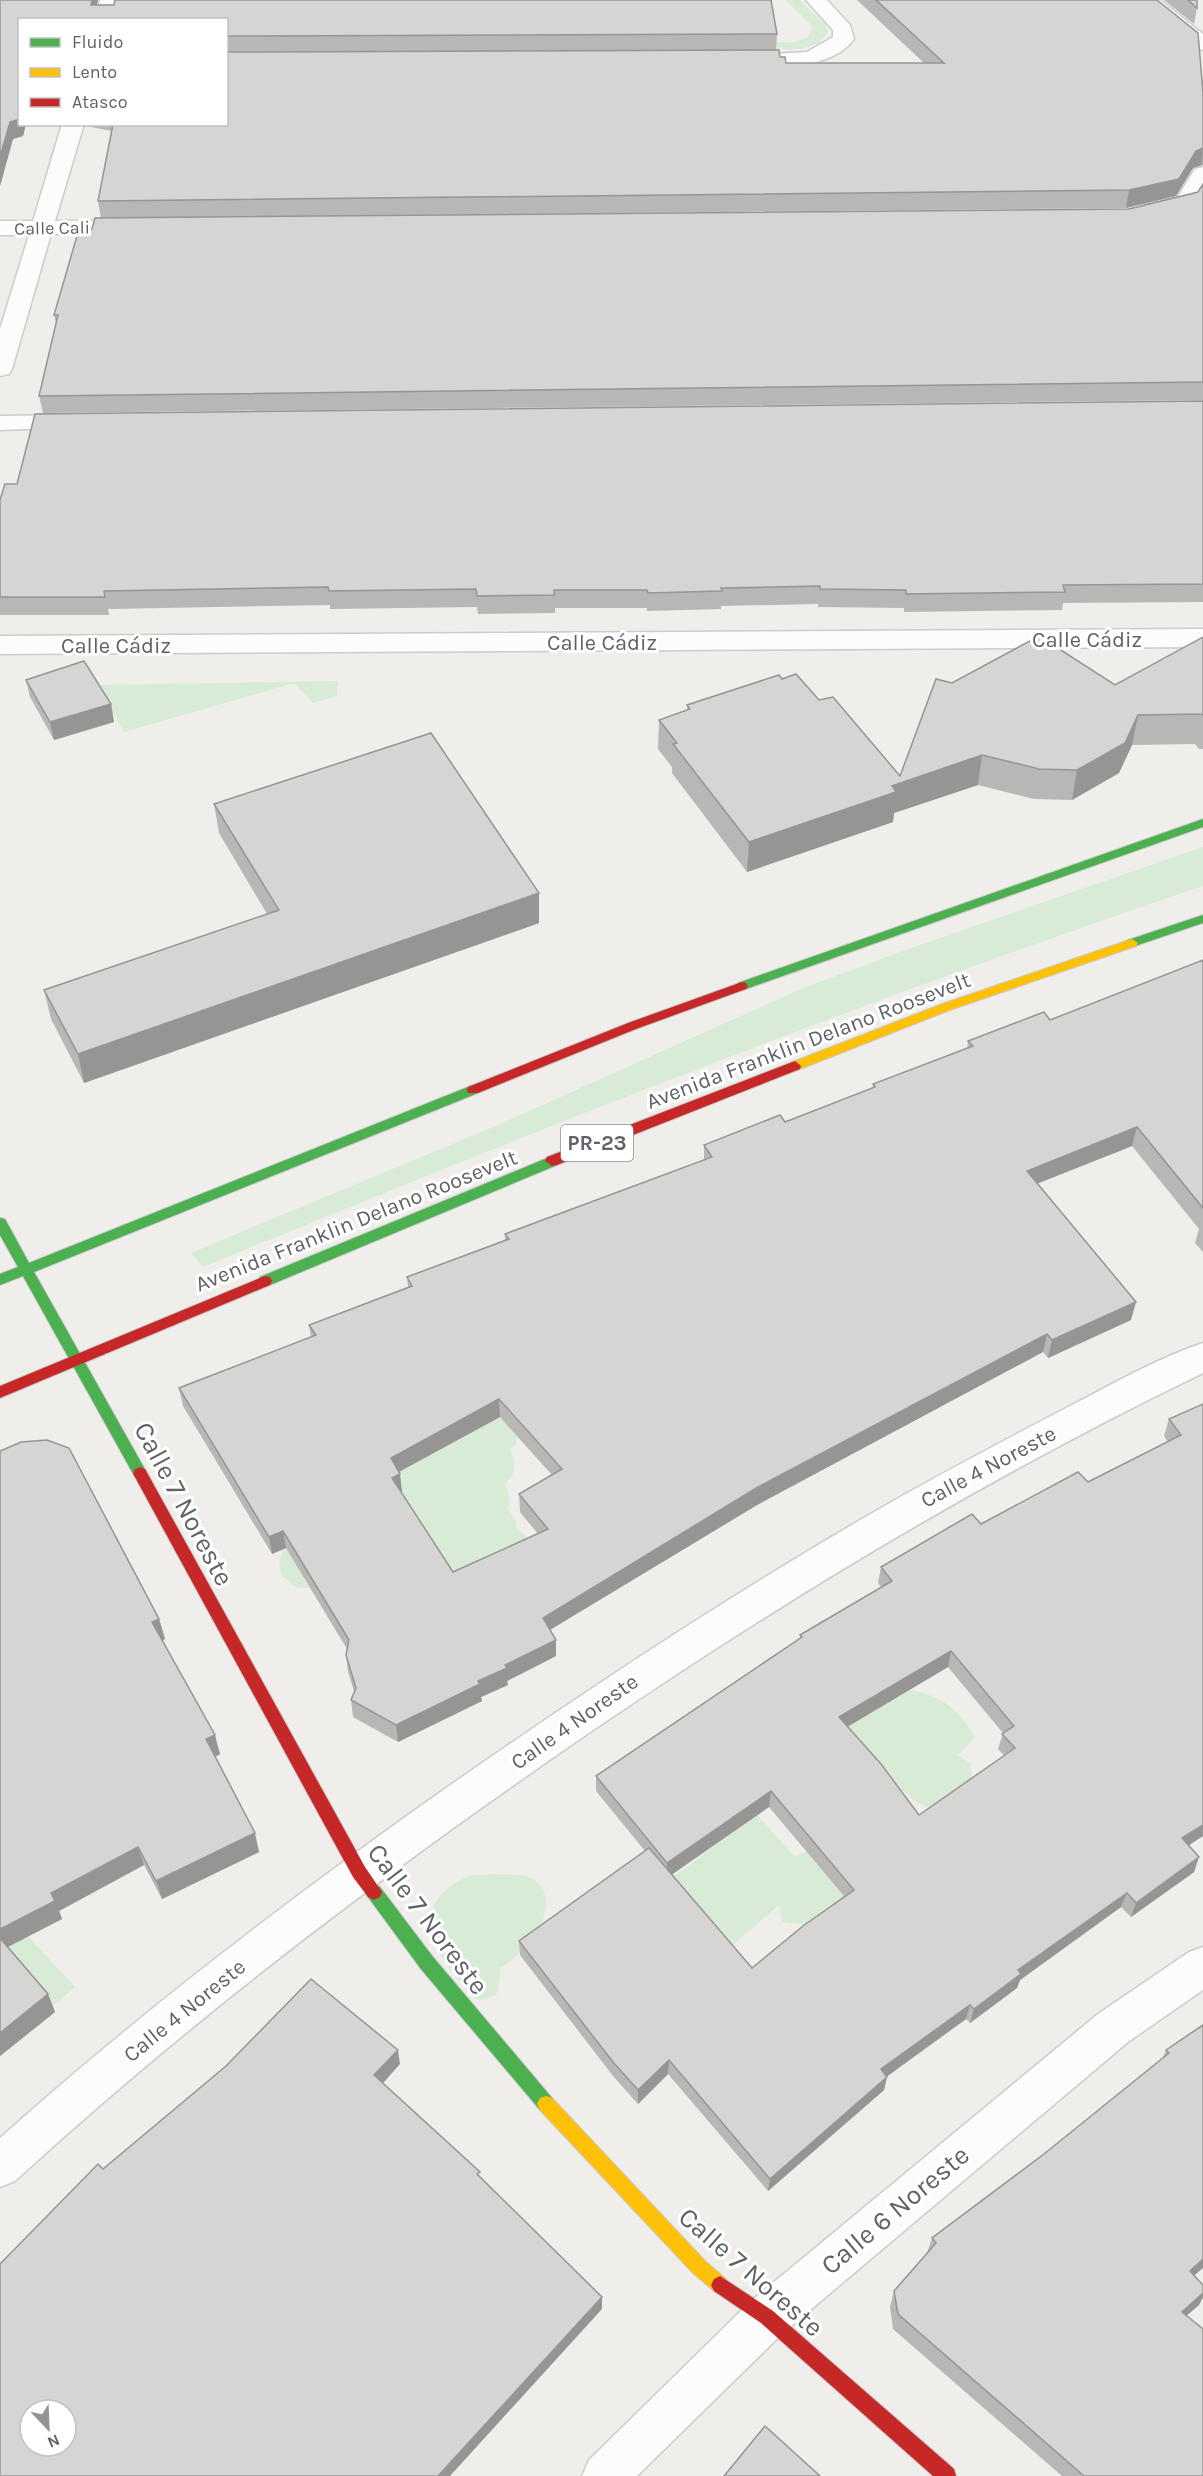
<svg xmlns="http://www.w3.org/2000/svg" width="1203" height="2476" font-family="Karla,sans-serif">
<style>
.green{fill:#d8ebd6}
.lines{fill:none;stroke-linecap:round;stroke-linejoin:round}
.street-casing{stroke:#cbcccc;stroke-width:3}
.fast-casing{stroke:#cacacb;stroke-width:2}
.slow-casing{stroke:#cacacb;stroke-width:2}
.jam-casing{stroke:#cacacb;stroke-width:2}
.street{fill:#fdfcfc;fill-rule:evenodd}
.fast{fill:#4caf50;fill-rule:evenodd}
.slow{fill:#ffc107;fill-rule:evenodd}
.jam{fill:#c62828;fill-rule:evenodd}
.wall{fill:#b8b7b5;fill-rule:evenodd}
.shaded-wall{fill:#969594}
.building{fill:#d6d5d3;stroke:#969594;stroke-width:1.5;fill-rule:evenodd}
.labels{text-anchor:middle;stroke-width:6;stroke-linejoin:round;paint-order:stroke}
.far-street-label{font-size:18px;fill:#5f6368;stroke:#fff}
.shield{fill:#fff;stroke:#8f9295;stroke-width:1.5}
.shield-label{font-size:21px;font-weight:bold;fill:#5f6368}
.street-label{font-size:22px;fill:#5f6368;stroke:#fff}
.near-street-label{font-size:27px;fill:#5f6368;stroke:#fff}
</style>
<rect width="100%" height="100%" fill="#efeeea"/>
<!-- green -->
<g class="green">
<path d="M786 0H799L824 23 828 32 819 43 801 49H691L690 43 794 42 807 38 813 27Z"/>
<path d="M338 681 337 696 313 703 295 684H291L124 732 98 685Z"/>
<path d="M1203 847V886C865 1000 532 1131 203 1267L191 1253 496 1126 801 989 911 948Z"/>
<path d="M511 1416 509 1427 518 1437 515 1446 510 1449C516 1462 517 1474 505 1484L510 1498 508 1509 516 1521V1527L528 1539 449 1592 294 1561 309 1588H298L281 1575 279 1562 284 1549 369 1437 446 1447 492 1421Z"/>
<path d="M908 1689C941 1696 958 1708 975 1737L958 1755 970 1763 973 1783 940 1813 913 1800 897 1785 878 1780 838 1711Z"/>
<path d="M757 1815 794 1856 813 1850 859 1899 805 1925 782 1922 779 1905 725 1952 665 1883Z"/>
<path d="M473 1875C486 1875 519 1872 529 1877 570 1897 528 1953 501 1967L497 1995 477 2001C465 1986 443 1964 437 1948 421 1910 439 1887 473 1875Z"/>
<path d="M0 1906 75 1987 51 2007 0 1959Z"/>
</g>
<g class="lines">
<defs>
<g id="street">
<path d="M100 0H120L115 20H95Z"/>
<path d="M806 0H827L850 25 854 39C834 69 765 73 733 64L729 60 733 56 807 52 833 37V30Z"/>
<path d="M1137 0H1160L1203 34V50L1196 48Z"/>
<path d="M62 124H84L55 221 136 220 144 222 147 227 144 232 136 234H51L12 369 9 374 0 376V329L29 235H0V221H33Z"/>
<path d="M1203 167V192L1193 208 1150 218 1142 216 1139 211 1142 206 1177 198 1195 169Z"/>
<path d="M76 415 85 417 88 422 85 427 0 430V416Z"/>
<path d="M1203 629V647L0 654V636Z"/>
<path d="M1203 1343V1373C961 1490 734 1630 514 1785 340 1907 172 2037 15 2181L0 2187V2138C134 2018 276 1909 422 1805 567 1703 714 1605 867 1516 934 1477 1003 1441 1072 1405 1114 1383 1158 1358 1203 1343Z"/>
<path d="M1203 1947V1990L1128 2042 783 2333 637 2476H582L589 2460 751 2301 1098 2014 1189 1952Z"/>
</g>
<g id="fast">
<path d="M1203 819V827L746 989 742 990 736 986 738 983Z"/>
<path d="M1203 915V923L1132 947 1126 943 1128 940Z"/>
<path d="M473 1085 479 1090 478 1093 34 1272 147 1473 145 1477 140 1479 135 1477 23 1276 0 1285V1274L18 1267 0 1235V1218L5 1219 29 1263Z"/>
<path d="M552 1156 559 1161 557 1165 270 1285H260L258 1281 260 1277Z"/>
<path d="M374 1884 380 1887 433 1957 552 2098 555 2104 552 2110 546 2112 540 2110 421 1969 368 1897 366 1892 368 1887Z"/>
</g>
<g id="slow">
<path d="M1132 939 1138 943 1136 946 950 1010 800 1069 795 1071 789 1066 790 1063 942 1004Z"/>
<path d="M546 2096 552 2098 705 2261 726 2279 729 2285 726 2291 720 2294 714 2291 693 2273 540 2110 537 2104 540 2098Z"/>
</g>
<g id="jam">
<path d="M742 982 746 983 748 986 746 989 636 1029 478 1093H468L467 1090 468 1087 628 1023Z"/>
<path d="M795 1061 801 1066 800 1069 557 1165 552 1166 545 1161 547 1157Z"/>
<path d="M265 1276 270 1277 272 1281 270 1285 0 1398V1386Z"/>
<path d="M140 1467 145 1469 365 1867 382 1892 380 1897 374 1900 368 1897 353 1877 135 1477 133 1473 135 1469Z"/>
<path d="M720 2276 773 2311 954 2469 956 2476H933L761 2323 714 2291 711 2285 714 2279Z"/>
</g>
</defs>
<!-- street casing -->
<use href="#street" class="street-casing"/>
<!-- fast casing -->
<use href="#fast" class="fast-casing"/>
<!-- slow casing -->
<use href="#slow" class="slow-casing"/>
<!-- jam casing -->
<use href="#jam" class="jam-casing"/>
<!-- street -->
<use href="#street" class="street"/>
<!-- fast -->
<use href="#fast" class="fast"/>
<!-- slow -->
<use href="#slow" class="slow"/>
<!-- jam -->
<use href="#jam" class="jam"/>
</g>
<!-- wall -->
<g class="wall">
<path d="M0 0 777 34 776 50 780 57 786 63H924L857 0H1157L1203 93V165L1193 168 1176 196 1126 208 101 218 98 201 112 131 86 126 85 124H226V20H20V124H26L23 136 13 139 0 186Z"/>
<path d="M1164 0H1197V8L1194 24Z"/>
<path d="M1203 184V400L43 413 39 396 56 323 54 315 1129 209 1198 192Z"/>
<path d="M1203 401V602L1063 603 1062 610 904 612V608L818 607V604L721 606V609L647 611V608H555V613L478 614 477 607 330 609V605L108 609 109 615H0V500L17 484Z"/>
<path d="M1203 637V749H1199L1195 744 1132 745 1119 773 1072 800 1034 799 978 785 894 813 893 822 747 872 672 773V767L658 749 659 720 687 710V705L782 679 819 700 900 776 952 683 1115 685Z"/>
<path d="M26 680 111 704 114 722 54 740 30 697Z"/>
<path d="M214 804 539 923 84 1083 51 1019 44 990 267 914 219 833Z"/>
<path d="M1203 960V1252L1195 1243 1199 1229 1132 1146 1037 1184 1131 1320 1048 1358 1043 1352 757 1505 550 1630 556 1640V1656L507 1681 508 1685 481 1697 482 1701 398 1742 353 1717 351 1700 354 1691 348 1672 346 1655 347 1649 286 1548 272 1554 183 1406 179 1388 311 1337 309 1325 408 1287 407 1277 505 1240V1234L704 1160V1145L785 1122 873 1088V1084L967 1048 968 1041 1050 1020ZM500 1417 552 1475 519 1494 520 1512 538 1534 453 1572 401 1492 402 1491 399 1472Z"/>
<path d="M1203 1404V1836L1189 1845 1199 1857 1194 1872 1131 1917 1121 1907 1020 1980 1017 1988 970 2023 966 2019 887 2076 884 2090 768 2191 668 2074 638 2104 613 2076 520 1955 519 1941 645 1851 596 1791V1776L800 1638V1635L881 1587 878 1583 881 1567 981 1524 1088 1482 1168 1442 1164 1436 1169 1419ZM948 1667 1003 1733 998 1749 1005 1756 919 1815 847 1727ZM769 1807 844 1896 752 1968 672 1874Z"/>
<path d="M0 1451 159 1619 165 1639 162 1640 220 1754 215 1757 259 1852 162 1899 144 1865 59 1911 62 1919 7 1947 48 1994 55 2012 0 2056Z"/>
<path d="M1203 2025 1194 2275 1203 2285V2297L1199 2305 1186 2316 1203 2476H1062L893 2329 890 2307 894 2291 927 2253 932 2238 1044 2154 1162 2059 1166 2050Z"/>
</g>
<!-- shaded-wall -->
<g class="shaded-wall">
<path d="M92 0H98L94 20 91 5Z"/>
<path d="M20 119V124H26L23 136 13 139 0 186V157L10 122Z"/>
<path d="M1203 148 1202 165 1193 168 1176 196 1126 208 1129 190 1196 151Z"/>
<path d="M111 704 114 722 54 740 50 722Z"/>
<path d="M1138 715 1132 745 1119 773 1072 800 1077 770Z"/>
<path d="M982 755 978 785 894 813 893 822 747 872 749 842 892 786Z"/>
<path d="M539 893V923L84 1083 78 1054Z"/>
<path d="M1137 1127 1132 1146 1023 1189 1027 1171Z"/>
<path d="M1136 1302 1131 1320 1048 1358 1052 1340Z"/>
<path d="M1047 1334 1043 1352 757 1505 543 1634V1618L758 1487Z"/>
<path d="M499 1399 500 1417 393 1475 391 1458Z"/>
<path d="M400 1474 402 1491 394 1495 392 1478Z"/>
<path d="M283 1531 286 1548 272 1554 269 1537Z"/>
<path d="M159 1619 165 1639 158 1642 152 1622Z"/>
<path d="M556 1640V1656L507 1681 508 1685 481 1697 482 1701 398 1742 396 1725 478 1681 505 1665Z"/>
<path d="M951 1651 948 1667 837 1733 839 1717Z"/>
<path d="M215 1735 220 1754 211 1759 206 1739Z"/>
<path d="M771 1791 769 1807 667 1878V1863Z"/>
<path d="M1203 1825V1836L1177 1853 1182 1838Z"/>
<path d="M255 1833 259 1852 162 1899 156 1881Z"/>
<path d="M138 1847 144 1865 59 1911 62 1919 2 1950 0 1945V1929L51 1893Z"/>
<path d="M1199 1857 1194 1872 1131 1917 1136 1903Z"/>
<path d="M1127 1893 1121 1907 1020 1980 1017 1988 970 2023 974 2009 1018 1970Z"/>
<path d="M48 1994 55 2012 0 2056V2033Z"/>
<path d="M970 2005 966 2019 878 2083 881 2069Z"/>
<path d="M398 2050 400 2064 377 2090 374 2075Z"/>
<path d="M669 2060 668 2074 638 2104V2090Z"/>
<path d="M887 2077 884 2090 768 2191 770 2179Z"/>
<path d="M1203 2259V2268L1182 2286 1190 2271Z"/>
<path d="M1203 2293V2297L1199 2305 1173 2327 1182 2312Z"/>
<path d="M602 2297V2309L450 2476H438Z"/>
</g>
<!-- building -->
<g class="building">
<path d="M0 0H92L91 5H114L115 0H771L777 34 226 36V20H20V119L10 122 0 157Z"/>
<path d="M876 0H1157L1198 33 1203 93V148L1196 151 1179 179 1129 190 98 201 113 124H226V52L779 50 780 57H785L786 63H944Z"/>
<path d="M1188 0H1197V8Z"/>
<path d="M1203 184V382L39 396 58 315H54L79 229H92L95 218 1129 209 1198 192Z"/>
<path d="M1203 401V584L1063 585 1065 592 906 594V590L820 589V586L721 588 722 591 648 593 647 590H554V595L477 596 476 589 329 591 328 587 104 591 105 597H0V500L5 484H17L35 414Z"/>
<path d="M1039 636 1115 685 1203 637V715L1202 714 1138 715 1125 743 1077 770 1039 769 982 755 892 786 896 792 749 842 673 744 677 743 659 720 690 709 687 705 779 675 782 679 796 674 819 700 833 697 900 776 936 679 952 683Z"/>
<path d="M84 661 111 704 50 722 26 680Z"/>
<path d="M431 733 539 893 78 1054 44 990 279 910 214 804Z"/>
<path d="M1203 960V1208L1137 1127 1027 1171 1136 1302 1052 1340 1047 1334 758 1487 543 1618 556 1640 505 1665 507 1668 478 1681 480 1684 396 1725 351 1700 356 1688 346 1655 349 1640 283 1531 269 1537 179 1388 316 1335 309 1325 412 1286 407 1277 509 1239 505 1234 712 1157 704 1145 780 1115 785 1122 875 1087 873 1084 973 1046 968 1041 1044 1012 1050 1020ZM499 1399 562 1469 519 1494 548 1529 453 1572 392 1478 400 1474 391 1458Z"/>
<path d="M1203 1404V1825L1182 1838 1199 1857 1136 1903 1127 1893 1018 1970 1021 1974 974 2009 970 2005 881 2069 887 2077 770 2179 669 2060 638 2090 613 2062 519 1941 649 1848 752 1968 803 1926 854 1890 771 1791 667 1863 596 1776 802 1637 800 1635 892 1581 881 1567 972 1514 981 1524 1078 1472 1088 1482 1181 1435 1169 1419ZM951 1651 1014 1726 1002 1734 1015 1748 919 1815 881 1764 839 1717Z"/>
<path d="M47 1440 69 1448 159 1619 152 1622 215 1735 206 1739 255 1833 156 1881 138 1847 51 1893 55 1901 0 1929V1451L21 1442Z"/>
<path d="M0 1938 48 1994 0 2033Z"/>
<path d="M311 1979 398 2050 374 2075 480 2172 477 2174 602 2297 438 2476H0V2264L98 2164 103 2169 226 2066ZM30 2410H66V2446H30Z"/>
<path d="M1203 2025V2259L1190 2271 1203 2285V2293L1182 2312 1203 2329V2476H1084L898 2314 894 2291 936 2243 932 2238 1044 2154 1169 2053 1166 2050Z"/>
<path d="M765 2426 820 2476H724Z"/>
</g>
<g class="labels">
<!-- far-street labels -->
<g class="far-street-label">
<text transform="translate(52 228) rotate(-1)" y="6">Calle Cali</text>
</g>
<!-- shield labels -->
<rect class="shield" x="561" y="1125" width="72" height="36" rx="4.5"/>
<g class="shield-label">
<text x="597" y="1150">PR-23</text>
</g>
<!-- street labels -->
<g class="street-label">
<text x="1087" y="647">Calle Cádiz</text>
<text x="602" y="650">Calle Cádiz</text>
<text x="116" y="653">Calle Cádiz</text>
<text transform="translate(808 1040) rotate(-21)" y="8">Avenida Franklin Delano Roosevelt</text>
<text transform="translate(356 1220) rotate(-22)" y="8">Avenida Franklin Delano Roosevelt</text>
<text transform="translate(988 1466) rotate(-28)" y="8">Calle 4 Noreste</text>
<text transform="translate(574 1721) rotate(-35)" y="8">Calle 4 Noreste</text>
<text transform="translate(184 2010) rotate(-39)" y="8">Calle 4 Noreste</text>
</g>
<!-- near-street labels -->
<g class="near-street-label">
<text transform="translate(184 1504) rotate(62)" y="9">Calle 7 Noreste</text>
<text transform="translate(428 1919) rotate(53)" y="9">Calle 7 Noreste</text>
<text transform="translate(895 2210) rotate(-40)" y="9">Calle 6 Noreste</text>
<text transform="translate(751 2272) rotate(41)" y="9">Calle 7 Noreste</text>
</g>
</g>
<!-- legend -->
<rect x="18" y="18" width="210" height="108" fill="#ffffff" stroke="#bfc1c3" stroke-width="1.5"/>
<rect x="30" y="38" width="30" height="9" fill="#4caf50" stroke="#bfc1c3" stroke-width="1.5"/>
<text x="72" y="48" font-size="18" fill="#5f6368">Fluido</text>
<rect x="30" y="68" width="30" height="9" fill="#ffc107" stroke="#bfc1c3" stroke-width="1.5"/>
<text x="72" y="78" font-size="18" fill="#5f6368">Lento</text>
<rect x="30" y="98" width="30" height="9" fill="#c62828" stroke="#bfc1c3" stroke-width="1.5"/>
<text x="72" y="108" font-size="18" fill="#5f6368">Atasco</text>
<!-- north arrow -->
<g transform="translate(48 2428) rotate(157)"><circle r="28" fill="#ffffff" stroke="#bfc1c3" stroke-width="1.5"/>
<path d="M0-4.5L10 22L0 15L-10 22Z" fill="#919496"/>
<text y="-9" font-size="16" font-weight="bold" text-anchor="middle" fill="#5f6368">N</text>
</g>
</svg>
